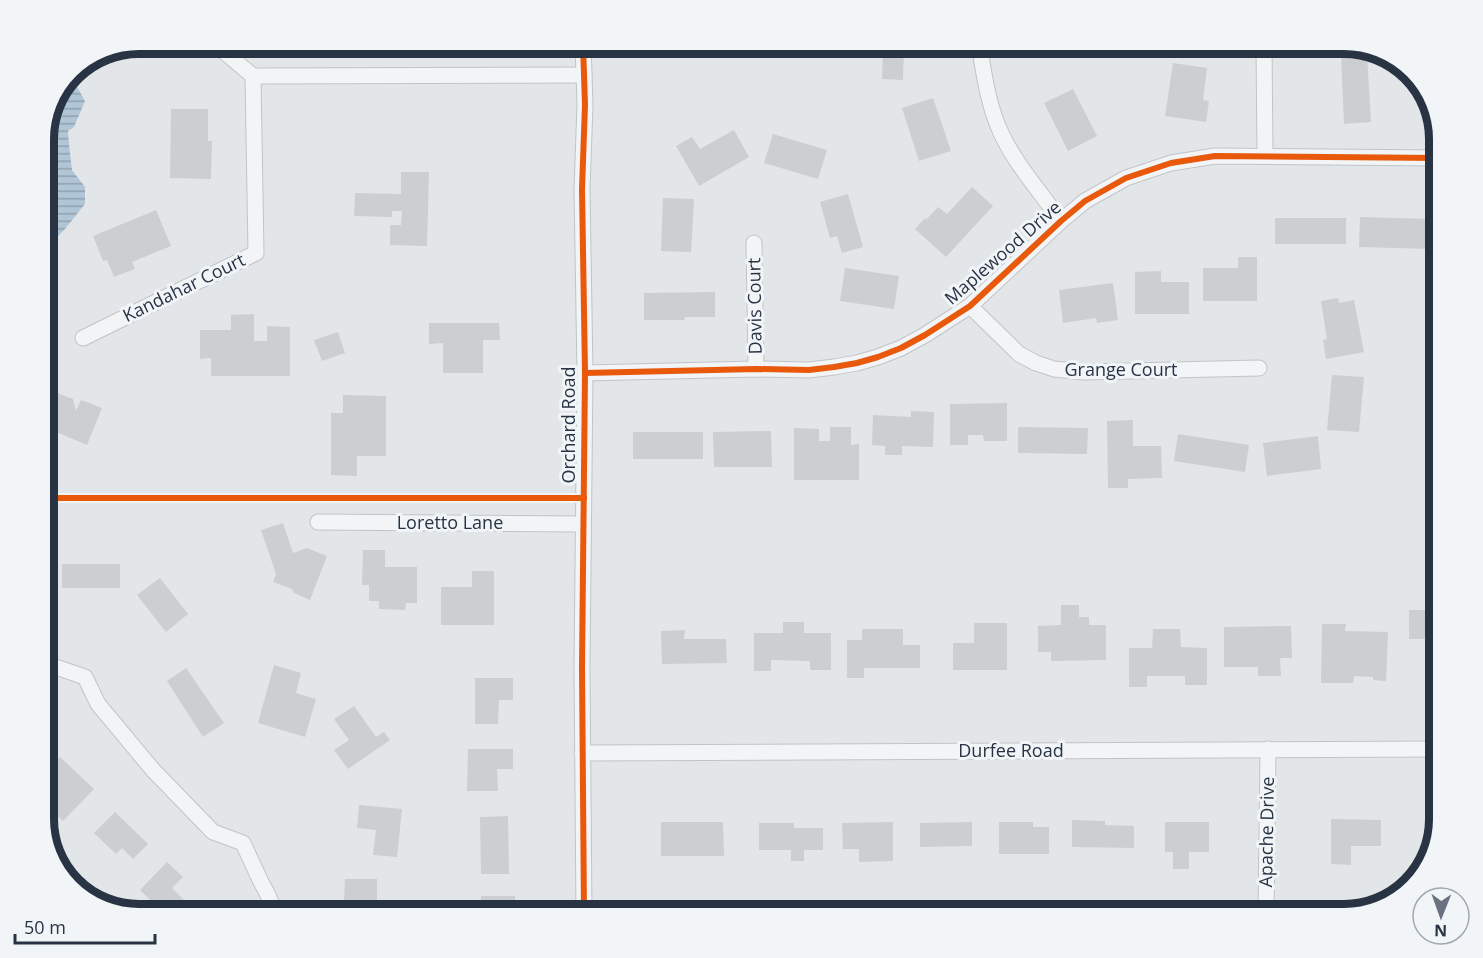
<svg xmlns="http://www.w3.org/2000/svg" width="1483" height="958" font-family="'Open Sans',sans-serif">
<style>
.water{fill:url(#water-rules)}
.building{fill:#ccced1}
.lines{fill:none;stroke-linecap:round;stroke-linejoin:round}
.street-casing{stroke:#c1c4c7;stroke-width:17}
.street{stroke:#f3f4f6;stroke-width:15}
.cycleway-casing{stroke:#f1f5f8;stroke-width:10}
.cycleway{stroke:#e8590c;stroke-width:6}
.labels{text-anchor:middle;stroke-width:6;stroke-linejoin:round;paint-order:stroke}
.street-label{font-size:18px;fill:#283444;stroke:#f1f5f8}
.rim{fill:none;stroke:#283444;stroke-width:8}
</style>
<defs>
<pattern id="water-rules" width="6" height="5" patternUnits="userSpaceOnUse" patternTransform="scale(1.5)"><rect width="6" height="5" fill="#b0c5d6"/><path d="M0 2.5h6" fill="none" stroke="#8fa1af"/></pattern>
</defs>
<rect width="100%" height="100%" fill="#e3e6e9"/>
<!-- water -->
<path class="water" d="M70 74 85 101 74 127 68 131 69 144 72 170 85 187V204L65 229 54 240 44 245V133Z"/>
<!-- building -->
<g class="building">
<path d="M656 44H686V56L656 57Z"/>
<path d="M877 44H913V48L904 47 903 80 882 79 883 48H877Z"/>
<path d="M1077 44H1100L1101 49 1080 55Z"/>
<path d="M1167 44H1195L1194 52 1167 50Z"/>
<path d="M1367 54 1371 122 1344 124 1341 55Z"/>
<path d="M1173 63 1207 68 1203 100 1209 101 1206 122 1165 116Z"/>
<path d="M1073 89 1097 136 1068 151 1044 103Z"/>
<path d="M933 98 951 151 919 161 902 108Z"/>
<path d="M171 109H208V141H212L211 179 170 178Z"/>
<path d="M734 130 749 157 699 186 676 146 692 137 700 149Z"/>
<path d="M773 134 827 150 818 179 764 163Z"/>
<path d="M401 172H429L427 246 390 245V225H401L402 211H392V217L354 216 355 193 401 194Z"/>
<path d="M972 187 993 206 946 257 915 229 925 218 926 220 938 207 947 214Z"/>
<path d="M848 194 863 247 842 253 837 236 830 238 820 202Z"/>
<path d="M663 198 694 199 691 252 661 251Z"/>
<path d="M156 210 171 246 132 262 135 269 114 277 107 260 103 261 93 236Z"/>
<path d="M1360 217 1431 219 1430 249 1359 247Z"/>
<rect x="1275" y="218" width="71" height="26"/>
<path d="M1238 257H1257V301H1203V268H1238Z"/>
<path d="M845 268 899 276 894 309 840 301Z"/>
<path d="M1161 271V282H1189V314H1135V272Z"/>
<path d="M1113 283 1118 320 1097 323 1096 318 1063 323 1059 290Z"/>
<path d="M715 292V317H685L684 320H644V293Z"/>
<path d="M1338 298 1339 303 1354 300 1364 352 1326 359 1323 340 1327 339 1321 301Z"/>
<path d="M254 314V341H267V326L290 327V376H211V358L200 359V330H231V315Z"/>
<path d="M429 323H499L500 340H483V373H443V343L429 344Z"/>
<path d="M338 332 345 353 322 361 314 340Z"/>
<path d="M1332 375 1364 377 1359 432 1327 430Z"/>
<path d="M44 383 46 389 73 399 76 411 81 400 102 408 87 445 44 427Z"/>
<path d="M343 395 386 396V456H357V476L331 475V413H343Z"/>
<path d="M1007 403V441H984L983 435H968V445H950V404Z"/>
<path d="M911 411 934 412 933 447 902 446V455H885V446L872 445 873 415 911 417Z"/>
<path d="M1133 420V446H1161L1162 478 1128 479V488H1108L1107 421Z"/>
<path d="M830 427H851V445L859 444V480H794V428L819 429V441H830Z"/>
<path d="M1018 427 1088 428 1087 454 1018 453Z"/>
<path d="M771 431 772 467H714L713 432Z"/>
<rect x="633" y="432" width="70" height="27"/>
<path d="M1178 434 1249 445 1245 472 1174 461Z"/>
<path d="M1318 436 1321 469 1267 476 1263 443Z"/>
<path d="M283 523 293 553 307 548 327 556 310 600 294 593 292 589 273 582 276 574 261 530Z"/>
<path d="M363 550H385V567H417V603H406L405 610 379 609V601H369V585H362Z"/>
<rect x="62" y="564" width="58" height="24"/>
<path d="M472 571H494V625H441V587H472Z"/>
<path d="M160 578 188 614 166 632 137 595Z"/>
<path d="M1061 605H1079V617H1089V625H1106V660L1051 661V652H1038V626L1061 625Z"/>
<rect x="1409" y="610" width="30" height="29"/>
<path d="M783 622H804V633H831V670H810V661L771 660V671H754V633H783Z"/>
<path d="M974 623H1007V670H953V643H974Z"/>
<path d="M1322 624H1346L1345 631 1388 632 1386 681 1373 680V677L1354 676 1353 683H1321Z"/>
<path d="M1291 626 1292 658H1280L1281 676H1258V667H1224V627Z"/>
<path d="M862 629H903V645H920V668H864V678H847V640H862Z"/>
<path d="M1153 629H1180L1181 647 1207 648V685H1185V676H1147V687H1129V648H1152Z"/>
<path d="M685 630 684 639H726L727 663 662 664 661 631Z"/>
<path d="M274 665 301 673 296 693 316 699 305 737 258 723Z"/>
<path d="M186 668 224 723 203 737 167 681Z"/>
<path d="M475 678H513V700H499L498 724H475Z"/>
<path d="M354 706 376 737 384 732 390 740 348 769 334 750 349 740 334 719Z"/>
<path d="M468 749H513V769H497L498 791H467Z"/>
<path d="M60 757 94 789 63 821 48 808 49 806 44 801V774Z"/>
<path d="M359 805 402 809 397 857 373 855 376 830 357 828Z"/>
<path d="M115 812 148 844 133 859 122 848 116 854 94 833Z"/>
<path d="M508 816 509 874H481L480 817Z"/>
<path d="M1429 818H1439L1432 844 1429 843Z"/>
<path d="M1331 819 1381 820V846H1351V865L1331 864Z"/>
<path d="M1072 820 1105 821V825L1134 826V848L1072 847Z"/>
<path d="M661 822H723L724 856H661Z"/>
<path d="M893 822V861L859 862V849H843L842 823Z"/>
<path d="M972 822V846L920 847V823Z"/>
<path d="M999 822H1033V827H1049V854H999Z"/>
<path d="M1165 822H1209V852H1189V869H1173V852H1165Z"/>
<path d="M759 823H794V828H823V850H804V861H791V850H759Z"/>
<path d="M167 862 183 877 172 888 189 905 180 914H165L140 890Z"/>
<path d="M345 879H377V914H352V900H344Z"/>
<rect x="481" y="896" width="34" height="18"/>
<path d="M1337 900 1359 901V911L1344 914H1336Z"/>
<path d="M667 906 694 907V914H666Z"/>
<path d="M1183 911 1208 912V914H1183Z"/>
</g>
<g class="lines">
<defs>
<g id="street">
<path d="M215 44 253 76 584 75"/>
<path d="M583 44 585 105 582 189 585 373 582 667 584 914"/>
<path d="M979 44C984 74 988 105 1001 133 1016 165 1041 193 1061 221"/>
<path d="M1264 44 1265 156"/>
<path d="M754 243 756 369"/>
<path d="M970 306 1019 354 1036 363 1054 369 1085 372 1259 368"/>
<path d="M83 338 256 253 253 76"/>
<path d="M585 373 756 369 809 370 834 367 857 363 878 357 901 348 925 335 970 306 1061 221 1085 201 1126 178 1171 163 1215 156 1439 158"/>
<path d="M318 522 583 524"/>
<path d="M44 663 85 677 98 704 153 770 213 832 243 843 261 882 267 893 276 914"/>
<path d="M582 753 1439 749"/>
<path d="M1266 914 1268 749"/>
</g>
</defs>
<!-- street casing -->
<use href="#street" class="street-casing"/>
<!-- street -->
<use href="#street" class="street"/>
<defs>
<g id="cycleway">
<path d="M583 44 585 105 582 189 585 373 582 667 584 914"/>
<path d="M585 373 756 369 809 370 834 367 857 363 878 357 901 348 925 335 970 306 1061 221 1085 201 1126 178 1171 163 1215 156 1439 158"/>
<path d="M44 498H584"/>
</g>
</defs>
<!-- cycleway casing -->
<use href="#cycleway" class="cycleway-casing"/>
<!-- cycleway -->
<use href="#cycleway" class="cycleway"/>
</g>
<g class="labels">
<!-- street labels -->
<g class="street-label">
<text transform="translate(1003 253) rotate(-41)" y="6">Maplewood Drive</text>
<text transform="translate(184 288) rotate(-26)" y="6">Kandahar Court</text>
<text transform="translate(755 306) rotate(-91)" y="6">Davis Court</text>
<text x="1121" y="376">Grange Court</text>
<text transform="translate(569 425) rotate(-90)" y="6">Orchard Road</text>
<text x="450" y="529">Loretto Lane</text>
<text x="1011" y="757">Durfee Road</text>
<text transform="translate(1267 832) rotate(-89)" y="6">Apache Drive</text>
</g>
</g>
<!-- crop -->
<path d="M0 0H1483V958H0ZM139 54H1344A85 85 0 0 1 1429 139V819A85 85 0 0 1 1344 904H139A85 85 0 0 1 54 819V139A85 85 0 0 1 139 54Z" fill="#f1f5f8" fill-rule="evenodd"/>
<path class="rim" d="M139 54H1344A85 85 0 0 1 1429 139V819A85 85 0 0 1 1344 904H139A85 85 0 0 1 54 819V139A85 85 0 0 1 139 54Z"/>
<!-- north arrow -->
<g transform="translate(1441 916) rotate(181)"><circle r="28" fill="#f1f5f8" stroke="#a1a8b0" stroke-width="1.5"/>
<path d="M0-4.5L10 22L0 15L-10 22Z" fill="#69727e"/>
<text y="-9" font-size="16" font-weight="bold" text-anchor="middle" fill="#283444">N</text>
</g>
<!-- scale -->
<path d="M15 934v9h140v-9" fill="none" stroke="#283444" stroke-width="3"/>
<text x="24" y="934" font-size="18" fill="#283444" stroke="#f1f5f8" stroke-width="4.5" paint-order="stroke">50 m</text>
</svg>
